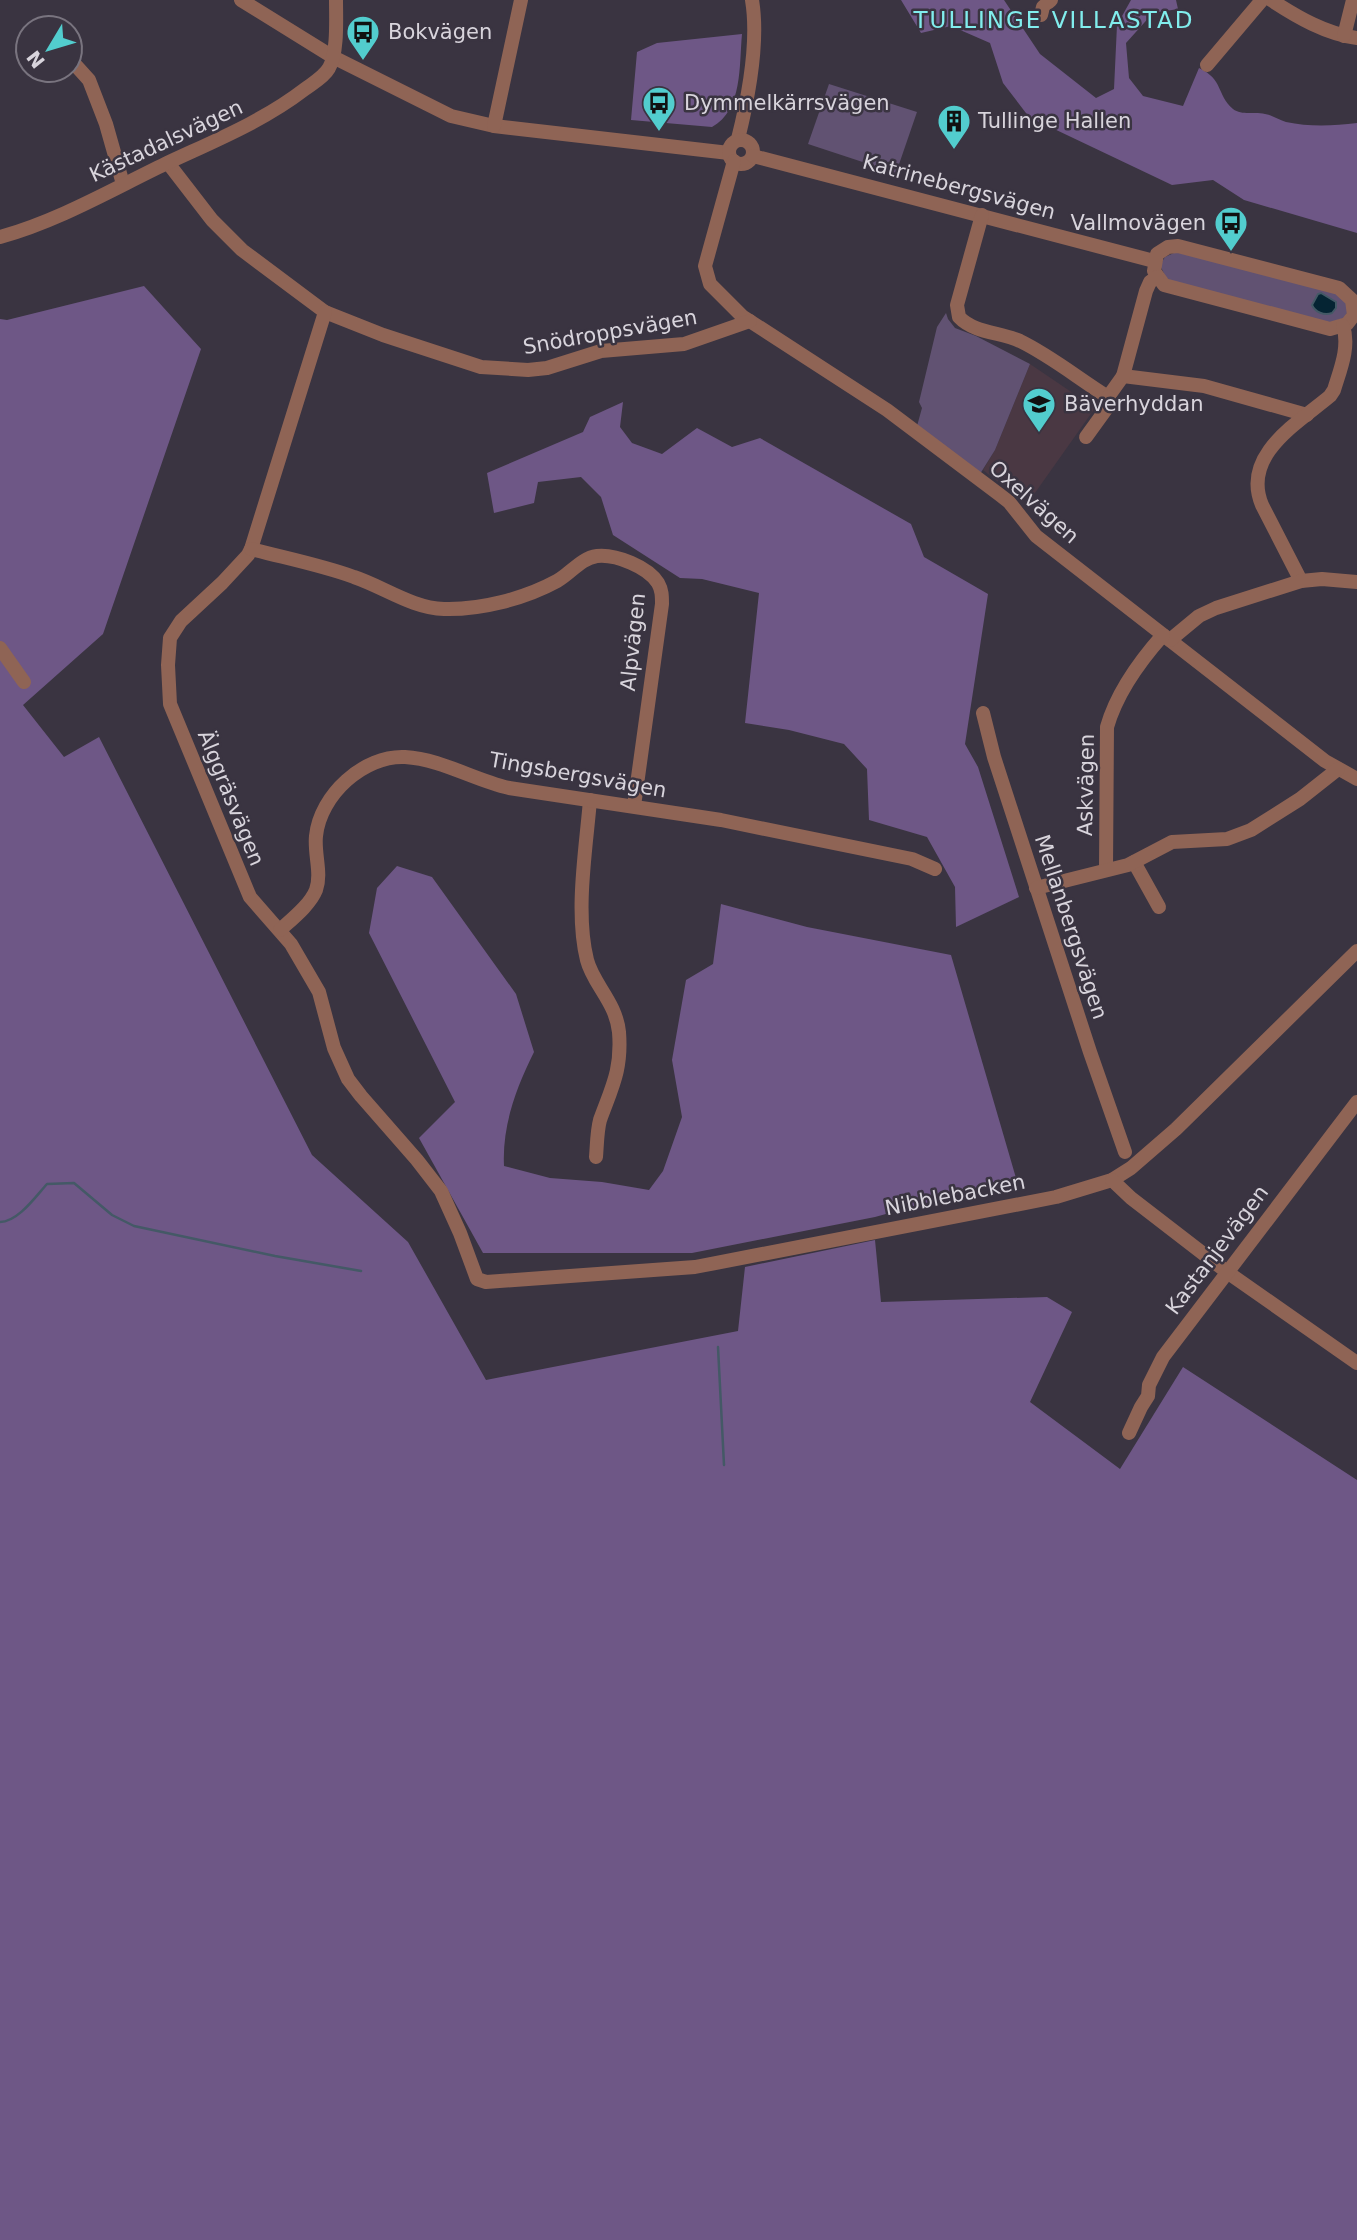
<svg xmlns="http://www.w3.org/2000/svg" width="1357" height="2240" font-family="'DejaVu Sans',sans-serif">
<style>
.education{fill:#4a3843}
.green{fill:#615272}
.forest{fill:#6e5786}
.water{fill:#052433;stroke:#445966;stroke-width:2}
.lines{fill:none;stroke-linecap:round;stroke-linejoin:round}
.stream{stroke:#445966;stroke-width:2.5}
.minor{stroke:#8f6455;stroke-width:14}
.labels{text-anchor:middle;stroke-width:5;stroke-linejoin:round;paint-order:stroke}
.poi-label{font-size:21px;fill:#d8d4dc;stroke:#3a3441;text-anchor:start}
.street-label{font-size:21px;fill:#d8d4dc;stroke:#3a3441}
.neighbourhood-label{font-size:23px;letter-spacing:2px;fill:#81eded;stroke:#3a3441}
</style>
<rect width="100%" height="100%" fill="#3a3441"/>
<!-- education -->
<path class="education" d="M1030 364 1095 408 1030 500 1007 480 1002 485 983 470 995 450Z"/>
<!-- green -->
<g class="green">
<path d="M829 84 917 112 896 173 808 144Z"/>
<path d="M1176 252 1336 292 1346 301 1348 311 1344 318 1326 324 1179 285 1166 278 1160 265 1165 257Z"/>
<path d="M946 313 948 319 955 328 976 336 1030 364 995 450 980 474 917 426 922 408 919 402 937 327Z"/>
</g>
<!-- forest -->
<g class="forest">
<path d="M901 0H1004L1040 54 1096 98 1114 89 1117 25 1131 0H1176L1178 9 1153 13 1126 43 1129 78 1143 96 1183 106 1199 68C1224 80 1216 94 1233 109 1242 116 1255 111 1265 114 1272 115 1279 120 1286 122 1309 127 1333 126 1357 123V233L1244 200 1213 180 1172 185 1029 117 1003 83 990 43 951 26 921 33Z"/>
<path d="M742 34C739 65 743 110 712 127L631 120 637 52 657 43Z"/>
<path d="M144 286 201 349 103 634 23 705 64 757 99 737 312 1155 408 1242 486 1380 738 1331 745 1267 875 1240 881 1302 1047 1297 1072 1312 1030 1402 1120 1469 1183 1367 1357 1480V2240H0V319L7 320Z"/>
<path d="M623 402 620 427 632 443 662 454 697 428 732 447 760 438 911 524 924 557 988 594 965 744 978 767 1019 897 956 927 955 887 927 837 869 820 867 769 844 744 789 730 745 723 759 593 702 579 680 578 613 535 601 497 581 477 538 482 534 503 494 513 487 473 583 432 590 417Z"/>
<path d="M397 866 432 877 516 994 534 1052C516 1088 502 1126 504 1166L550 1178 602 1182 649 1190 663 1171 682 1117 672 1060 686 980 713 964 721 904 807 927 951 955 1016 1178 875 1217 692 1253H483L419 1138 455 1102 369 933 377 888Z"/>
</g>
<!-- water -->
<path class="water" d="M1321 293 1336 302V308L1332 313C1324 316 1315 312 1312 305L1318 294Z"/>
<g class="lines">
<!-- stream -->
<g class="stream">
<path d="M0 1222C18 1222 36 1196 47 1184L74 1183 112 1215 134 1226 275 1256 361 1271"/>
<path d="M718 1347 724 1465"/>
</g>
<!-- minor -->
<g class="minor">
<path d="M241 0 333 57 451 116 494 126 729 153"/>
<path d="M1271 0C1297 17 1326 34 1357 38"/>
<path d="M1041 15 1043 7 1051 0"/>
<path d="M1344 36 1353 0"/>
<path d="M70 59 89 80 106 124 123 184"/>
<path d="M1207 65 1262 0"/>
<path d="M494 126 521 0"/>
<path d="M738 139C748 99 759 42 752 0"/>
<circle cx="741" cy="152" r="12"/>
<path d="M753 156 1154 261"/>
<path d="M734 161 705 266 710 284 742 316 887 410 1000 495 1009 502 1036 536 1325 761 1357 779"/>
<path d="M168 163 212 220 242 250 325 312 383 335 481 367 528 370 547 368 601 351 684 344 750 321"/>
<path d="M982 215 957 305 959 317C974 333 1000 332 1020 341 1051 356 1079 379 1108 397"/>
<path d="M0 237C58 221 111 190 165 164 214 141 262 122 305 89 313 83 324 77 329 68 338 53 336 18 336 0"/>
<path d="M1178 246 1339 288 1352 300 1354 315 1347 324 1330 329 1164 285 1154 271 1157 254 1168 247Z"/>
<path d="M325 312 251 549 248 555 222 583 181 621 170 638 168 665 170 704 250 897 291 944 319 992 334 1048 348 1079 361 1096 417 1160 441 1191 460 1233 477 1279 486 1282 695 1267 1056 1197 1112 1180 1131 1168 1176 1129 1357 951"/>
<path d="M1123 376 1204 386 1307 415"/>
<path d="M1108 397 1123 376 1146 291 1150 282 1157 277"/>
<path d="M1086 437 1107 408 1108 397"/>
<path d="M251 549C285 558 321 565 354 577 384 587 412 608 444 609 480 610 524 599 557 581 570 574 581 558 597 556 616 554 648 567 658 583 662 590 662 596 662 604L634 806"/>
<path d="M1301 581 1262 505C1241 455 1298 423 1330 396L1334 390C1340 370 1350 347 1343 326"/>
<path d="M1170 640 1199 616 1216 608 1301 581 1322 579 1357 582"/>
<path d="M0 648 24 682"/>
<path d="M983 713 994 757 1090 1052 1125 1152"/>
<path d="M590 800C586 849 575 912 587 960 593 984 616 1002 619 1032 622 1070 612 1087 600 1120 597 1131 597 1145 596 1157"/>
<path d="M1134 862 1159 907"/>
<path d="M1106 869 1107 727C1117 692 1139 662 1163 635"/>
<path d="M1036 888 1128 865 1172 842 1227 839 1251 830 1300 799 1338 769"/>
<path d="M280 930C292 919 310 905 316 890 322 873 314 854 316 836 320 795 364 755 405 757 441 759 474 780 509 788L721 820 912 859 935 869"/>
<path d="M1112 1180 1131 1198 1227 1272 1357 1363"/>
<path d="M1129 1433 1141 1407 1148 1396 1149 1385 1163 1357 1357 1102"/>
</g>
</g>
<!-- icons -->
<defs>
<symbol id="bus-pin" viewBox="-11 -11 22 30"><path d="M0 17L-7.5 6A9.5 9.5 0 1 1 7.5 6Z" fill="#52cdce" stroke="#3a3441"/><path d="M-5-6H5V4H4V6H2V4H-2V6H-4V4H-5ZM-3.5-4V0h7V-4ZM-3.5 1.2v1.5H-2V1.2ZM2 1.2v1.5H3.5V1.2Z" fill="#111"/></symbol>
<symbol id="building-pin" viewBox="-11 -11 22 30"><path d="M0 17L-7.5 6A9.5 9.5 0 1 1 7.5 6Z" fill="#52cdce" stroke="#3a3441"/><path d="M-4-6H4V6H1V3H-1V6H-4ZM-2.5-4.3h1.7v1.8h-1.7ZM.8-4.3h1.7v1.8H.8ZM-2.5-1h1.7V.8h-1.7ZM.8-1h1.7V.8H.8Z" fill="#111"/></symbol>
<symbol id="school-pin" viewBox="-11 -11 22 30"><path d="M0 17L-7.5 6A9.5 9.5 0 1 1 7.5 6Z" fill="#52cdce" stroke="#3a3441"/><path d="M0-5L7-2L0 1L-7-2ZM-4 1L0 2.5L4 1V4Q0 6-4 4Z" fill="#111"/></symbol>
</defs>
<g fill-rule="evenodd">
<use href="#bus-pin" x="344" y="13" width="38" height="52"/>
<use href="#bus-pin" x="640" y="84" width="38" height="52"/>
<use href="#building-pin" x="935" y="102" width="38" height="52"/>
<use href="#bus-pin" x="1212" y="204" width="38" height="52"/>
<use href="#school-pin" x="1020" y="385" width="38" height="52"/>
</g>
<g class="labels">
<!-- poi labels -->
<g class="poi-label">
<text x="388" y="39">Bokvägen</text>
<text x="684" y="110">Dymmelkärrsvägen</text>
<text x="978" y="128">Tullinge Hallen</text>
<text x="1206" y="230" text-anchor="end">Vallmovägen</text>
<text x="1064" y="411">Bäverhyddan</text>
</g>
<!-- street labels -->
<g class="street-label">
<text transform="translate(166 141) rotate(-25)" y="7">Kästadalsvägen</text>
<text transform="translate(959 187) rotate(15)" y="7">Katrinebergsvägen</text>
<text transform="translate(610 332) rotate(-10)" y="7">Snödroppsvägen</text>
<text transform="translate(1034 502) rotate(42)" y="7">Oxelvägen</text>
<text transform="translate(633 642) rotate(-84)" y="7">Alpvägen</text>
<text transform="translate(578 775) rotate(10)" y="7">Tingsbergsvägen</text>
<text transform="translate(1086 785) rotate(-89)" y="7">Askvägen</text>
<text transform="translate(231 798) rotate(68)" y="7">Älggräsvägen</text>
<text transform="translate(1071 927) rotate(72)" y="7">Mellanbergsvägen</text>
<text transform="translate(955 1195) rotate(-11)" y="7">Nibblebacken</text>
<text transform="translate(1217 1250) rotate(-53)" y="7">Kastanjevägen</text>
</g>
<!-- neighbourhood labels -->
<g class="neighbourhood-label">
<text x="1054" y="28">TULLINGE VILLASTAD</text>
</g>
</g>
<!-- north arrow -->
<g transform="translate(49 49) rotate(232)"><circle r="33" fill="#3a3441" stroke="#79747f" stroke-width="2"/>
<path d="M0-5L12 26L0 18L-12 26Z" fill="#52cdce"/>
<text y="-10" font-size="19" font-weight="bold" text-anchor="middle" fill="#d8d4dc">N</text>
</g>
</svg>
